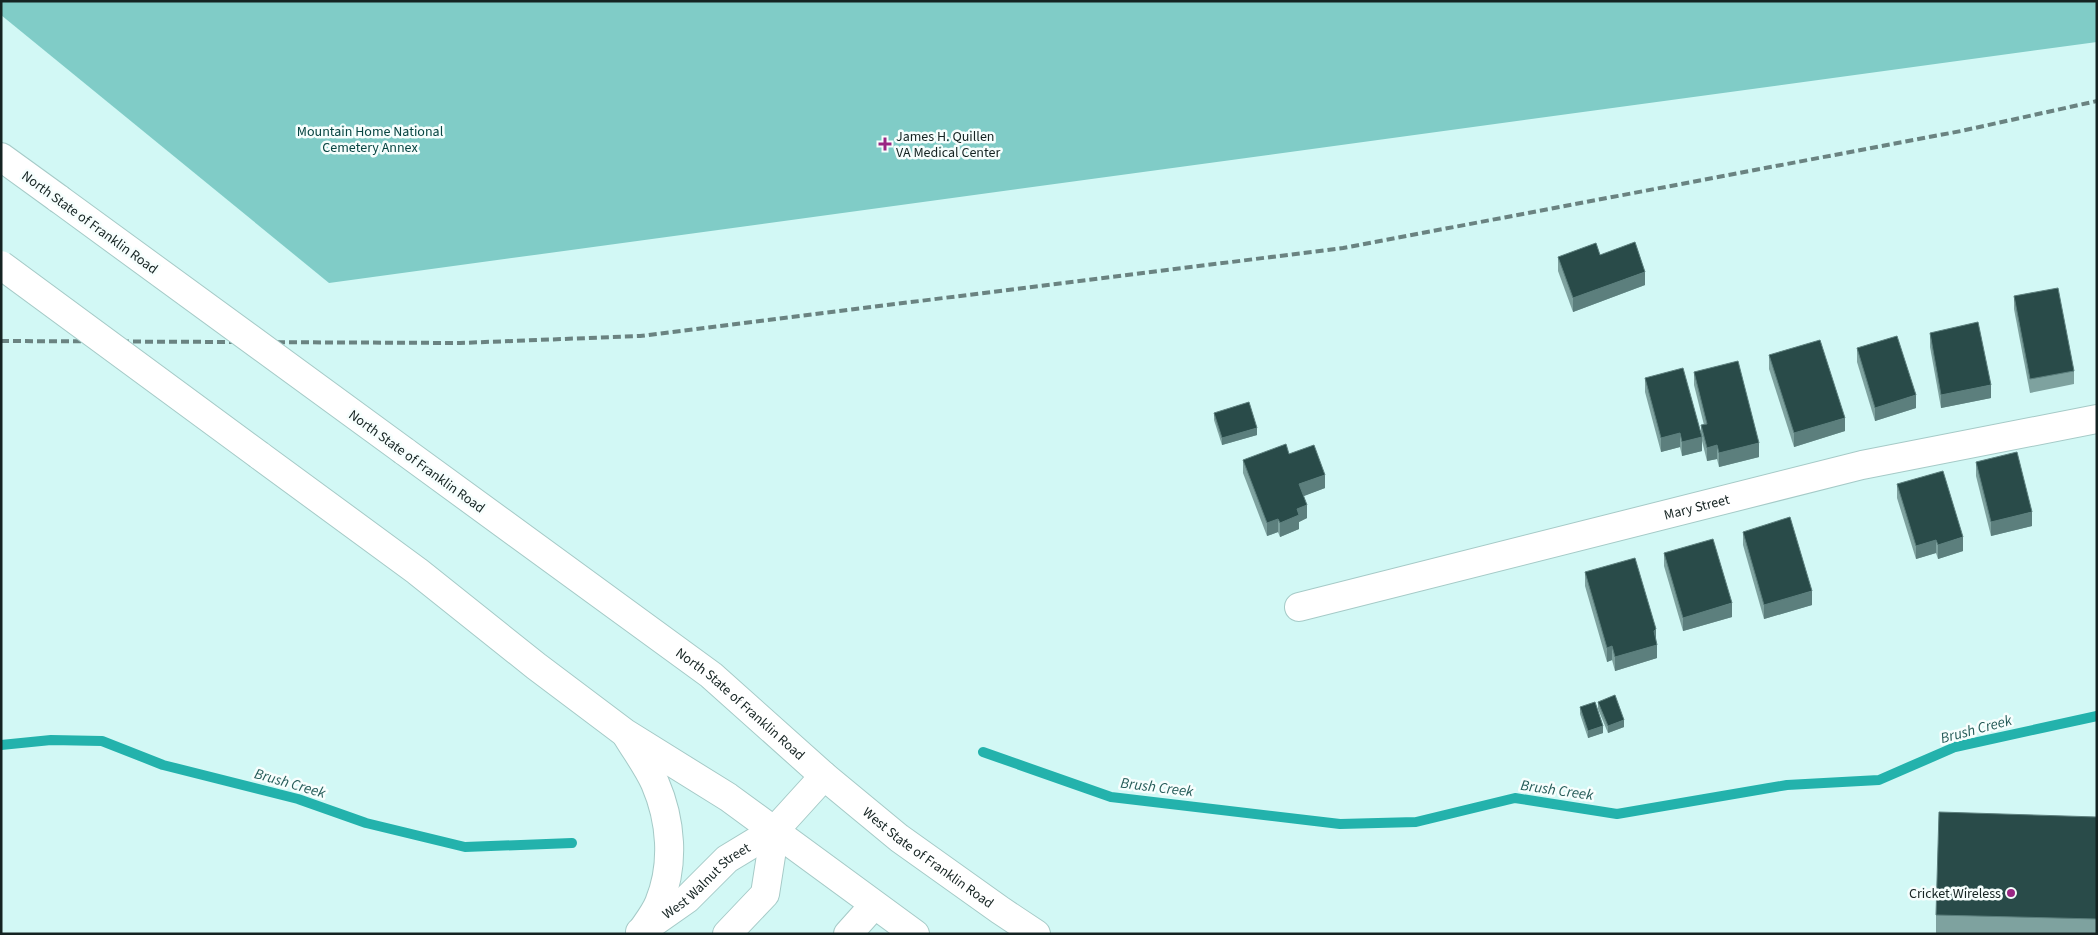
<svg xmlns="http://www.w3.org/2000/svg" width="2098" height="935" font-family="'Source Sans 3',sans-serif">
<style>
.green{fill:#80ccc7}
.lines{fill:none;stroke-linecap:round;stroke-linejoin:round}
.stream{stroke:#23b2ac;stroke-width:10}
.street-casing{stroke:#a5cac7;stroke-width:30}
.secondary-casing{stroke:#a5cac7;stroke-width:30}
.highway-casing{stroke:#a5cac7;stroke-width:30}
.street{stroke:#fff;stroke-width:28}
.secondary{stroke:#fff;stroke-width:28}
.highway{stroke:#fff;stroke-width:28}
.rail{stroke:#6a8381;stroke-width:4;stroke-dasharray:8 4;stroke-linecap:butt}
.highway-bridge-casing{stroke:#a5cac7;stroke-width:30;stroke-linecap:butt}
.highway-bridge{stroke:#fff;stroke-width:28}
.wall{fill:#7ea29f}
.shaded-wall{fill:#5c7f7d}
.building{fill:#294b49;stroke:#5c7f7d}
.poi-dot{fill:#9a2683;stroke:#f6fefd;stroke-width:2}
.labels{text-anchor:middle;stroke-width:5;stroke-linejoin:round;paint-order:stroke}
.park-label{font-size:14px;fill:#084542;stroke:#f6fefd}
.poi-label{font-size:14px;fill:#152322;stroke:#f6fefd;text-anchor:start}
.street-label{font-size:14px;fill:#152322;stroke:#f6fefd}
.water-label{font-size:15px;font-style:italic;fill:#265c59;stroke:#f6fefd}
</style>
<rect width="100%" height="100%" fill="#d2f8f5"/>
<!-- green -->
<path class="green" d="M1 1H2097V42L329 283 1 15Z"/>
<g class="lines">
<!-- stream -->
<g class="stream">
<path d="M1 745 51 740 102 741 163 765 298 799 366 823 465 847 572 843"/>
<path d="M983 752 1111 797 1340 824 1416 822 1515 798 1617 814 1787 785 1879 780 1955 747 2097 716"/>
</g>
<defs>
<g id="street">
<path id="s1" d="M1299 607 1862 465 2097 419"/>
</g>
<g id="secondary">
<path id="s2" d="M640 932 687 899 727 859 775 830 824 776"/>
<path d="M727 934 765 894 775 830"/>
</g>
<g id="highway">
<path d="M1 157 59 199"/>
<path id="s3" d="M404 451 711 675 824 776 899 838 1000 910 1036 934"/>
<path d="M259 455 417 571 536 666 625 733 728 797 915 934"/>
<path d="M627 736C636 751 648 767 655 783 671 820 675 864 659 903 655 913 647 923 641 932"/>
<path d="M848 934 874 905"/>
</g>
</defs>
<!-- street casing -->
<use href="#street" class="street-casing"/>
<!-- secondary casing -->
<use href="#secondary" class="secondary-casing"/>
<!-- highway casing -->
<use href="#highway" class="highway-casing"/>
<!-- street -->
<use href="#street" class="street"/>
<!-- secondary -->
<use href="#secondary" class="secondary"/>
<!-- highway -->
<use href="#highway" class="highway"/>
<!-- rail -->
<path class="rail" d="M1 341 460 343 640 336 1343 248 1961 131 2097 101"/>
<defs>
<g id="highway-bridge">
<path d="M59 199 404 451"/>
<path d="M1 265 259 455"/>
</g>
</defs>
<!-- highway-bridge casing -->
<use href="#highway-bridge" class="highway-bridge-casing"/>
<!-- highway-bridge -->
<use href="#highway-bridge" class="highway-bridge"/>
</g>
<!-- wall -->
<g class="wall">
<path d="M1558 257 1645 285 1573 312 1558 271Z"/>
<path d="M2014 296 2074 371V384L2030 393 2014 309Z"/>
<path d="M2096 297H2097V317L2096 310Z"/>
<path d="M1930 333 1991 398 1941 408 1930 347Z"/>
<path d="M1857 348 1916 408 1875 421 1857 362Z"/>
<path d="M1769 355 1845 431 1794 447 1769 369Z"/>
<path d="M1694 372 1759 457 1719 467 1717 459 1707 461 1702 441V451L1682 456 1680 447 1661 452 1645 392V378L1701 435V425H1704L1694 385Z"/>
<path d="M1214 413 1257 435 1222 445 1214 420Z"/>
<path d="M1289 454 1325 488 1303 496 1307 518 1299 522V529L1280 537 1278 532 1267 536 1243 473V460Z"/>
<path d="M1976 462 2032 526 1991 536 1976 476Z"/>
<path d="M1897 484 1963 551 1938 559 1936 553 1916 559 1897 498Z"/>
<path d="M1743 532 1812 605 1764 619 1743 545Z"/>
<path d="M1664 553 1732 617 1683 631 1664 566Z"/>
<path d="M1585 572 1656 641 1657 658 1615 671 1612 660 1607 662 1585 586Z"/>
<path d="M1598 702 1624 727 1608 733 1598 709Z"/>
<path d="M1580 707 1603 733 1588 738 1580 714Z"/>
<path d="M2097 817V934H1936V915Z"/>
</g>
<!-- shaded-wall -->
<g class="shaded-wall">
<path d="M1645 272V285L1573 312V298Z"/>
<path d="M1991 385V398L1941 408V395Z"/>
<path d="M1916 395V408L1875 421V408Z"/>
<path d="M1845 418V431L1794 447V433Z"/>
<path d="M1257 428V435L1222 445V438Z"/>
<path d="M1680 433V447L1661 452V438Z"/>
<path d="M1702 437V451L1682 456V442Z"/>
<path d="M1759 443V457L1719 467V453Z"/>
<path d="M1717 445V459L1707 461V448Z"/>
<path d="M1325 475V488L1299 498V484Z"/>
<path d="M1307 505V518L1299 522V529L1280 537V523L1297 509Z"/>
<path d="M2032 512V526L1991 536V522Z"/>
<path d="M1278 519V532L1267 536V523Z"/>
<path d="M1963 537V551L1938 559V545Z"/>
<path d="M1936 540V553L1916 559V546Z"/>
<path d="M1812 591V605L1764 619V605Z"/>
<path d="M1732 603V617L1683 631V618Z"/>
<path d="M1656 629V643L1654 631Z"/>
<path d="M1657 645V658L1615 671V657Z"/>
<path d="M1612 646V660L1607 662V648Z"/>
<path d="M1624 720V727L1608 733V726Z"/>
<path d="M1603 726V733L1588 738V731Z"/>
</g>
<!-- building -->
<g class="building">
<path d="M1635 242 1645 272 1573 298 1558 257 1596 243 1600 255Z"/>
<path d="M2058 288 2074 371 2030 379 2014 296Z"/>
<path d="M1978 322 1991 385 1941 395 1930 333Z"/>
<path d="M1897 336 1916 395 1875 408 1857 348Z"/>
<path d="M1820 340 1845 418 1794 433 1769 355Z"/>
<path d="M1738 361 1759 443 1719 453 1717 445 1707 448 1701 425 1707 424 1694 372Z"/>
<path d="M1683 368 1702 437 1682 442 1680 433 1661 438 1645 378Z"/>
<path d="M1249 402 1257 428 1222 438 1214 413Z"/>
<path d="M1286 444 1289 454 1314 445 1325 475 1299 484 1307 505 1297 509 1299 515 1280 523 1278 519 1267 523 1243 460Z"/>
<path d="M2017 452 2032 512 1991 522 1976 462Z"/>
<path d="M1943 471 1963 537 1938 545 1936 540 1916 546 1897 484Z"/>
<path d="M1790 517 1812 591 1764 605 1743 532Z"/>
<path d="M1713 539 1732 603 1683 618 1664 553Z"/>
<path d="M1635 558 1656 629 1654 631 1657 645 1615 657 1612 646 1607 648 1585 572Z"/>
<path d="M1615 695 1624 720 1608 726 1598 702Z"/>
<path d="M1595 702 1603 726 1588 731 1580 707Z"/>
<path d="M1939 812 2097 817V919L1936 915Z"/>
</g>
<!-- markers -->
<g class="poi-dot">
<path d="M882.5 136.5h5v5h5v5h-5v5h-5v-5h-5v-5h5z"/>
<circle cx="2011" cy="893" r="5"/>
</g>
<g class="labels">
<!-- park labels -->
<g class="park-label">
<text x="370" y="136">Mountain Home National<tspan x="370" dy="16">Cemetery Annex</tspan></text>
</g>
<!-- poi labels -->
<g class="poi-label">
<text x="896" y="141">James H. Quillen<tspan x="896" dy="16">VA Medical Center</tspan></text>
<text x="2001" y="898" text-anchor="end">Cricket Wireless</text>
</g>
<!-- street labels -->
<g class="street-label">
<text transform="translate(90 222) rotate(36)" y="5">North State of Franklin Road</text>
<text transform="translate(417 461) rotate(36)" y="5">North State of Franklin Road</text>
<text dy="5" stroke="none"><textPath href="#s1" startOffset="410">Mary Street</textPath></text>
<text dy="5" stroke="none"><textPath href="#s3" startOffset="421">North State of Franklin Road</textPath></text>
<text dy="5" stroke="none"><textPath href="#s3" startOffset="664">West State of Franklin Road</textPath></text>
<text dy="5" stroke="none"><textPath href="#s2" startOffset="84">West Walnut Street</textPath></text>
</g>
<!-- water labels -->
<g class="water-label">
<text transform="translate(1976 729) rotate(-15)" y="5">Brush Creek</text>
<text transform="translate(290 783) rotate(16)" y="5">Brush Creek</text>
<text transform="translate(1157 787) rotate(7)" y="5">Brush Creek</text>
<text transform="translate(1557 790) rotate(8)" y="5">Brush Creek</text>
</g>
</g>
<!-- border -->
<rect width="2098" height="935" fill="none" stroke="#152322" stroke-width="5"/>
</svg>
